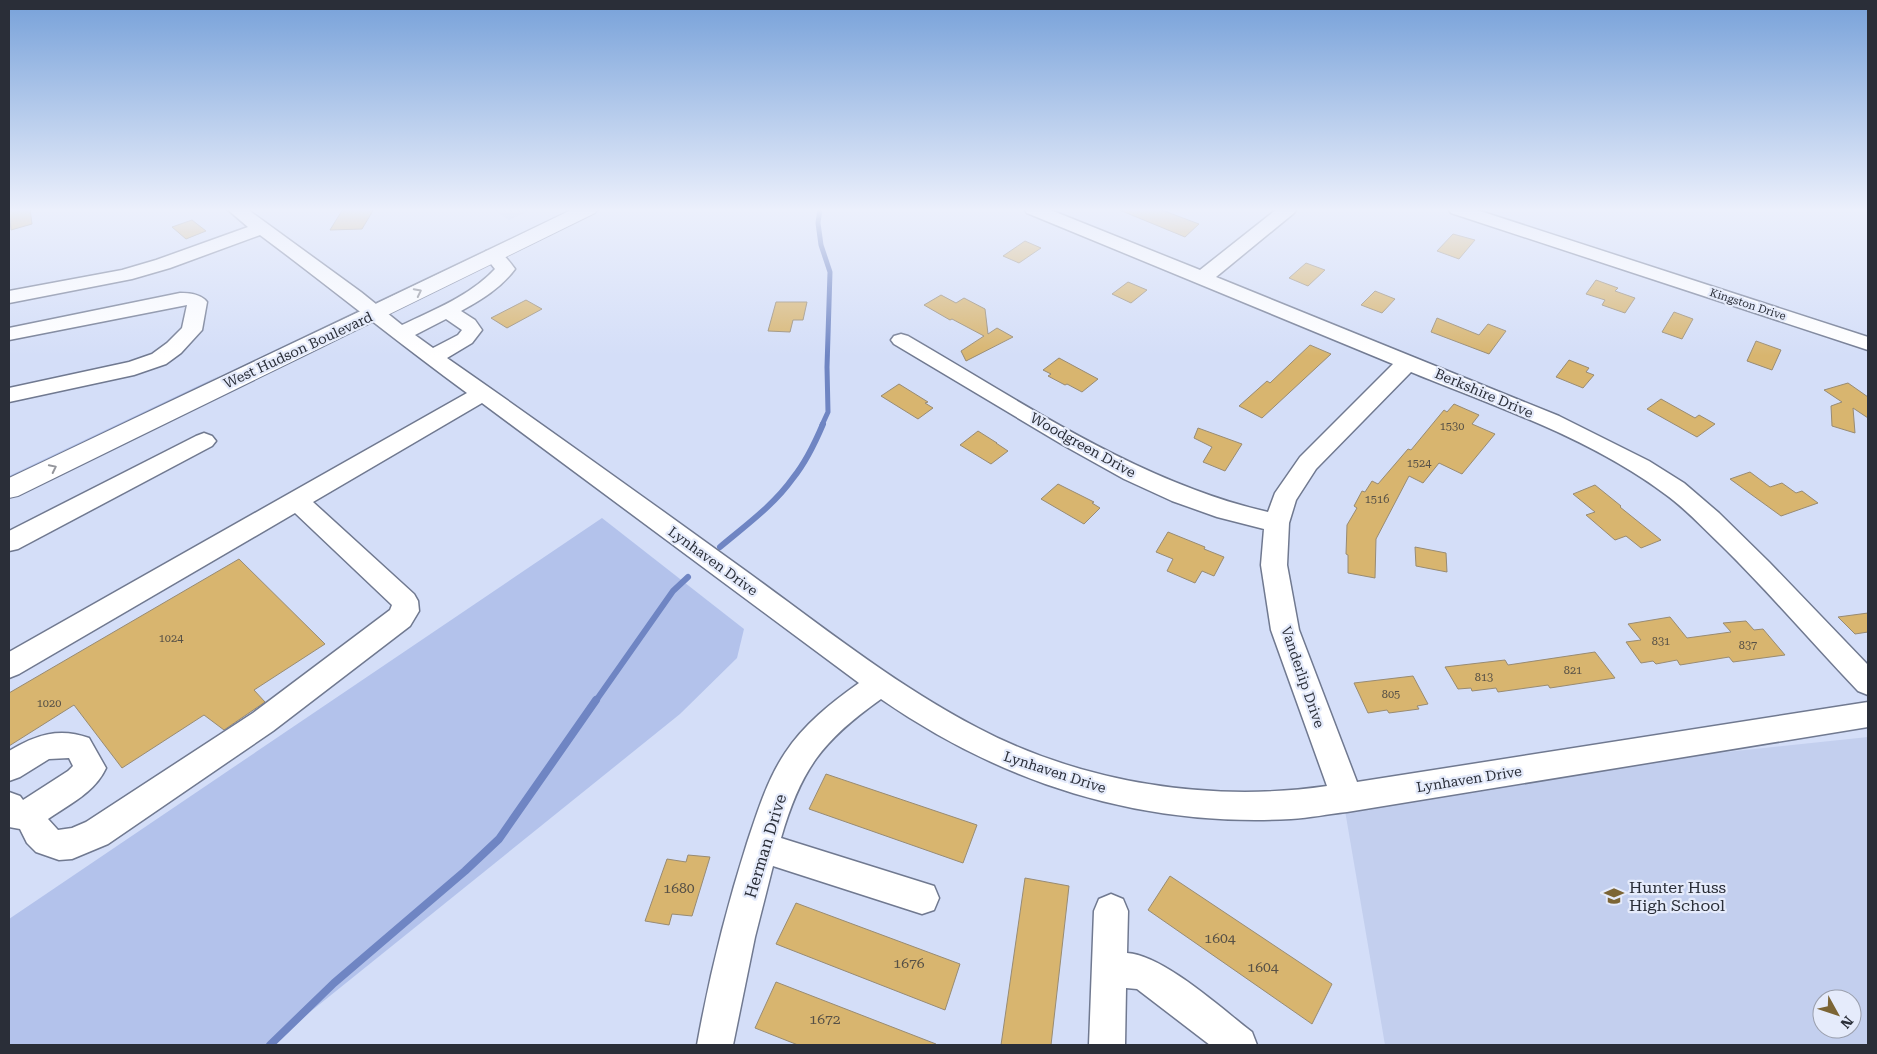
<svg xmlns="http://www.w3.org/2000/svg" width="1877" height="1054" font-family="'Roboto Serif',serif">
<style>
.built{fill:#c3cfee;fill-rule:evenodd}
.green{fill:#b3c2eb}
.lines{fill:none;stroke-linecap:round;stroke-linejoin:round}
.stream-far2{stroke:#6f85c3;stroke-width:5}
.stream-far1{stroke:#6f85c3;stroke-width:6}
.stream{stroke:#6f85c3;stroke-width:8}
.building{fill:#d8b56f;stroke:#988b73}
.minor-casing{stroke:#707990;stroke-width:3}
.major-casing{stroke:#707990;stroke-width:2}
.minor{fill:#fff;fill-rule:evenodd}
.major{fill:#fff;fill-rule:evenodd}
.oneway{stroke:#94969c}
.labels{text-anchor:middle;stroke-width:4.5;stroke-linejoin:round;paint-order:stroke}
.far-street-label{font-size:11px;fill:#2a2e38;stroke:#e5ebfb}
.number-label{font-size:11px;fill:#565046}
.street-label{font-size:14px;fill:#2a2e38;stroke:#e5ebfb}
.near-number-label{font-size:14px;fill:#565046}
.near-street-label{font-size:16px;fill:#2a2e38;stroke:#e5ebfb}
.near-poi-label{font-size:16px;fill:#2a2e38;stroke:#e5ebfb;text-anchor:start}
</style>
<rect width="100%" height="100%" fill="#d4def8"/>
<!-- built -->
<g class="built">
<path d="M493 209H533L509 220Z"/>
<path d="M1868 737V1045H1385L1342 793ZM1822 999H1852V1029H1822Z"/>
</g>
<!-- green -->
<g class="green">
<path d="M221 375 152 412 9 482V476Z"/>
<path d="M602 518 744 629 737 658 680 714 269 1045H9V919Z"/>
</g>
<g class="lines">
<!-- stream-far2 -->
<path class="stream-far2" d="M820 209 818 223 821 245 830 272 827 367 828 412 822 425"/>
<!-- stream-far1 -->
<g class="stream-far1">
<path d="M720 547C745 526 774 505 793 478 806 462 815 443 823 424"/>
<path d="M595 702 673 591 688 577"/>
</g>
<!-- stream -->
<path class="stream" d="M270 1045 334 983 465 871 499 839 596 700"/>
</g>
<!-- building -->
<g class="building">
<path d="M9 209H30L32 224 11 230Z"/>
<path d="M343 209H374L362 229 330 230Z"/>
<path d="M1117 209H1159L1199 224 1185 237Z"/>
<path d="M192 220 206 231 186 239 172 227Z"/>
<path d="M1453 234 1475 240 1459 259 1437 251Z"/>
<path d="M1025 241 1041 248 1019 263 1003 256Z"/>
<path d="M1306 263 1325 270 1308 286 1289 278Z"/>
<path d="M1596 280 1618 288 1615 291 1635 298 1625 313 1602 305 1605 300 1586 294Z"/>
<path d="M1128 282 1147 290 1131 303 1112 294Z"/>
<path d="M1375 291 1395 299 1382 313 1361 305Z"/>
<path d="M941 295 956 303 964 298 985 309 988 334 997 328 1013 337 966 361 961 351 984 336 952 319 950 320 924 305Z"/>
<path d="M526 300 542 309 507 328 491 318Z"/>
<path d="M776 302H807L803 320H793L790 332 768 331Z"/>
<path d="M1674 312 1693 319 1682 339 1662 332Z"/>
<path d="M1437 318 1479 335 1488 324 1506 331 1489 354 1431 332Z"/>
<path d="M1756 341 1781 350 1772 370 1747 361Z"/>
<path d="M1310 345 1331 354 1262 418 1239 406 1267 381 1270 383Z"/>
<path d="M1059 358 1098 379 1082 392 1067 384 1065 385 1048 376 1051 374 1043 370Z"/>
<path d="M1569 360 1589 368 1586 372 1594 375 1583 388 1556 377Z"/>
<path d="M1848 383 1868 397V418L1853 408 1855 433 1832 426 1831 406 1842 402 1824 390Z"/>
<path d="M899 384 928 402 925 403 933 408 918 419 881 396Z"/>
<path d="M1661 399 1695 418 1699 415 1715 424 1697 437 1647 409Z"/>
<path d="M1454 404 1479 415 1472 424 1495 434 1462 474 1439 463 1423 483 1409 476 1376 539 1375 578 1348 573V555L1346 554 1347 525 1357 508 1354 506 1362 491 1365 492 1372 481 1378 484 1408 449 1411 450 1444 410 1447 412Z"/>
<path d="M1198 428 1242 444 1225 471 1203 462 1212 447 1194 438Z"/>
<path d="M978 431 997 443H996L1008 451 991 464 960 445Z"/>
<path d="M1750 472 1770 487 1782 483 1796 493 1802 491 1818 503 1781 516 1730 479Z"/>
<path d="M1058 484 1094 502 1092 503 1100 508 1084 524 1041 499Z"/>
<path d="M1595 485 1621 506 1620 507 1661 540 1641 548 1626 536 1615 540 1586 515 1595 512 1573 494Z"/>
<path d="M1168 532 1205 547 1204 549 1224 557 1214 576 1202 571 1195 583 1167 571 1173 559 1156 552Z"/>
<path d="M1415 547 1446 553 1447 572 1416 566Z"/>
<path d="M239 559 325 644 254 690 265 702 224 730 204 715 122 768 74 705 9 746V693Z"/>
<path d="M1868 613V632L1855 634 1838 617Z"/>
<path d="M1670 617 1687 638 1731 632 1723 623 1746 621 1754 630 1763 629 1785 655 1733 662 1729 657 1680 665 1677 660 1656 664 1653 661 1641 663 1626 642 1641 640 1628 624Z"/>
<path d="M1595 652 1615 678 1550 688 1548 685 1498 692 1496 688 1472 691 1471 688 1458 689 1445 667 1505 660 1508 665Z"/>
<path d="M1413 676 1428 704 1417 706 1419 709 1389 713 1387 710 1368 713 1354 683Z"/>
<path d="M826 774 977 825 963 863 809 809Z"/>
<path d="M688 855 710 857 692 916 672 914 669 925 645 921 667 859 686 862Z"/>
<path d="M1170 876 1332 984 1312 1024 1148 910Z"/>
<path d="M1025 878 1069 886 1051 1045H1001Z"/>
<path d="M796 903 960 964 945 1010 776 944Z"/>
<path d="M776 982 936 1044V1045H798L755 1028Z"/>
</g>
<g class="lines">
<defs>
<g id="minor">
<path d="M227 209H247L361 292 402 325C434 310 471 295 495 269L484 255 486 251C500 248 507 258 515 269 501 288 481 300 461 311L475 320 482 330 472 343 447 358C545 426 642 496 739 566 817 622 893 684 978 728 1082 783 1211 803 1327 786L1271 630 1261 565 1264 529 1217 517 1172 501 1124 479 1063 445 894 344 891 340 894 336 901 334 908 336C1022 402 1138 482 1268 512L1275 493 1300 457 1393 364 1027 213 1024 209H1048L1200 270 1277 209H1297L1294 213 1216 277 1559 416 1649 461 1684 483 1719 513 1769 562 1868 665V695L1858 691C1812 643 1769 592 1721 545 1703 528 1686 509 1665 494 1590 438 1497 407 1411 372L1316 469 1296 500 1289 523 1287 565 1299 630 1357 782 1868 702V727L1347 812C1328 814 1310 818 1291 819 1141 827 1004 784 881 699 822 741 801 769 781 838L934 886 939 898 934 910 922 914 773 866 755 937 733 1045H697C709 978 726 909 747 843 757 813 767 780 785 753 804 724 831 703 859 683L482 403 313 502 414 594 418 601 419 611 410 626 273 731 108 844 72 859 59 860 36 852 27 843 20 829 9 827V792L20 796 23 800 68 771 73 766 69 758 49 759 20 777 9 781V751C35 735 59 727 89 738L106 768C95 792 70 804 48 819L58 830 72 828 86 822 253 713 390 610 392 605 295 513 19 674 9 678V652L467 393C397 342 330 287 260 235L170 268 132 279 9 303V291L122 270 156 260 248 227ZM446 319 462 330 458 335 433 348 415 335Z"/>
<path d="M1448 209H1474L1868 337V350L1451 213Z"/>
<path d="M180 293C190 293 201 294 207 302L202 330 181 353 166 364 134 375 9 402V388L129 362 152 354 167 343 182 328 187 305 9 340V328Z"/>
<path d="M204 433 212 436 216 441 212 446 18 549 9 551V531L196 436Z"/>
<path d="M1111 894 1123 899 1128 911 1127 953C1163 955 1222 1009 1252 1032L1257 1045H1210L1137 989 1126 988 1125 1045H1089L1094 911 1099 899Z"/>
</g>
<path id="major" d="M573 209H598L595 213C403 308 210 401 18 496L9 498V478C197 388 386 300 573 209Z"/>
</defs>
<!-- minor casing -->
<use href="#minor" class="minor-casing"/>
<!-- major casing -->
<use href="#major" class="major-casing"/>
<!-- minor -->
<use href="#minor" class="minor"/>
<!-- major -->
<use href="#major" class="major"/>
</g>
<!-- one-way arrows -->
<defs><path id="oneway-chevron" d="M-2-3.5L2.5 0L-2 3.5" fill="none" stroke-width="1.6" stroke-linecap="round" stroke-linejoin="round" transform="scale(1.25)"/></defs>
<g class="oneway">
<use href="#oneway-chevron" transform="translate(418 292) rotate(-27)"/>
<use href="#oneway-chevron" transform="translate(53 468) rotate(-26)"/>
</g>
<!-- sky -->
<linearGradient id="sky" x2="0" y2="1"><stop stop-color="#77a1d9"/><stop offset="0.59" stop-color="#ecf0fc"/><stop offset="1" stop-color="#ecf0fc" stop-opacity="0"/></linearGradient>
<rect width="1877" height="356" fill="url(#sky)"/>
<!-- icons -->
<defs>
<symbol id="school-bare" viewBox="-9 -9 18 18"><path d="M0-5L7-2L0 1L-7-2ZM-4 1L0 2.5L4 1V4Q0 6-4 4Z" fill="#7c6535" stroke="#e5ebfb" stroke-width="2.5" paint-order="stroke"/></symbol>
</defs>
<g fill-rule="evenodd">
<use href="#school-bare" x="1600" y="882" width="28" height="28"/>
</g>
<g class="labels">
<!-- far-street labels -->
<g class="far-street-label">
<text transform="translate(1748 304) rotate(18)" y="4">Kingston Drive</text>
</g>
<!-- number labels -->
<g class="number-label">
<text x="1452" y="430">1530</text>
<text x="1419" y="467">1524</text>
<text x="1377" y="503">1516</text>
<text x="171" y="642">1024</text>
<text x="1661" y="645">831</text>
<text x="1748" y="649">837</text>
<text x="1573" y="674">821</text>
<text x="1484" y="681">813</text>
<text x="1391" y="698">805</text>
<text x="49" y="707">1020</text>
</g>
<!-- street labels -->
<g class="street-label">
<text transform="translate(298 350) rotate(-25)" y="5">West Hudson Boulevard</text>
<text transform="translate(1484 393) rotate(23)" y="5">Berkshire Drive</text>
<text transform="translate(1083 445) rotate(29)" y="5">Woodgreen Drive</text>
<text transform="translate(713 561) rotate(36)" y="5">Lynhaven Drive</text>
<text transform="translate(1303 677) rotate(71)" y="5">Vanderlip Drive</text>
<text transform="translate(1055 772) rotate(18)" y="5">Lynhaven Drive</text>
<text transform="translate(1469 779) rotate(-9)" y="5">Lynhaven Drive</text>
</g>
<!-- near-number labels -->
<g class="near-number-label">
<text x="679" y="893">1680</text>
<text x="1220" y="943">1604</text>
<text x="909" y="968">1676</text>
<text x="1263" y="972">1604</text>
<text x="825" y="1024">1672</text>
</g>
<!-- near-street labels -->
<g class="near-street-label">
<text transform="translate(765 846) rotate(-73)" y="6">Herman Drive</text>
</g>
<!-- near-poi labels -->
<g class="near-poi-label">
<text x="1629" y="893">Hunter Huss<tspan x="1629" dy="18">High School</tspan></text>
</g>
</g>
<!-- border -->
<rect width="1877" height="1054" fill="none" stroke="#2a2e38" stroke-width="20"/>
<!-- north arrow -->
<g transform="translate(1837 1014) rotate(130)"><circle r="24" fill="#e5ebfb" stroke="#9a9fad"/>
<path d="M0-4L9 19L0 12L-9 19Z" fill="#7c6535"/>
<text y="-8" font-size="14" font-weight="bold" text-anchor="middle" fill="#2a2e38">N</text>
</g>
</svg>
